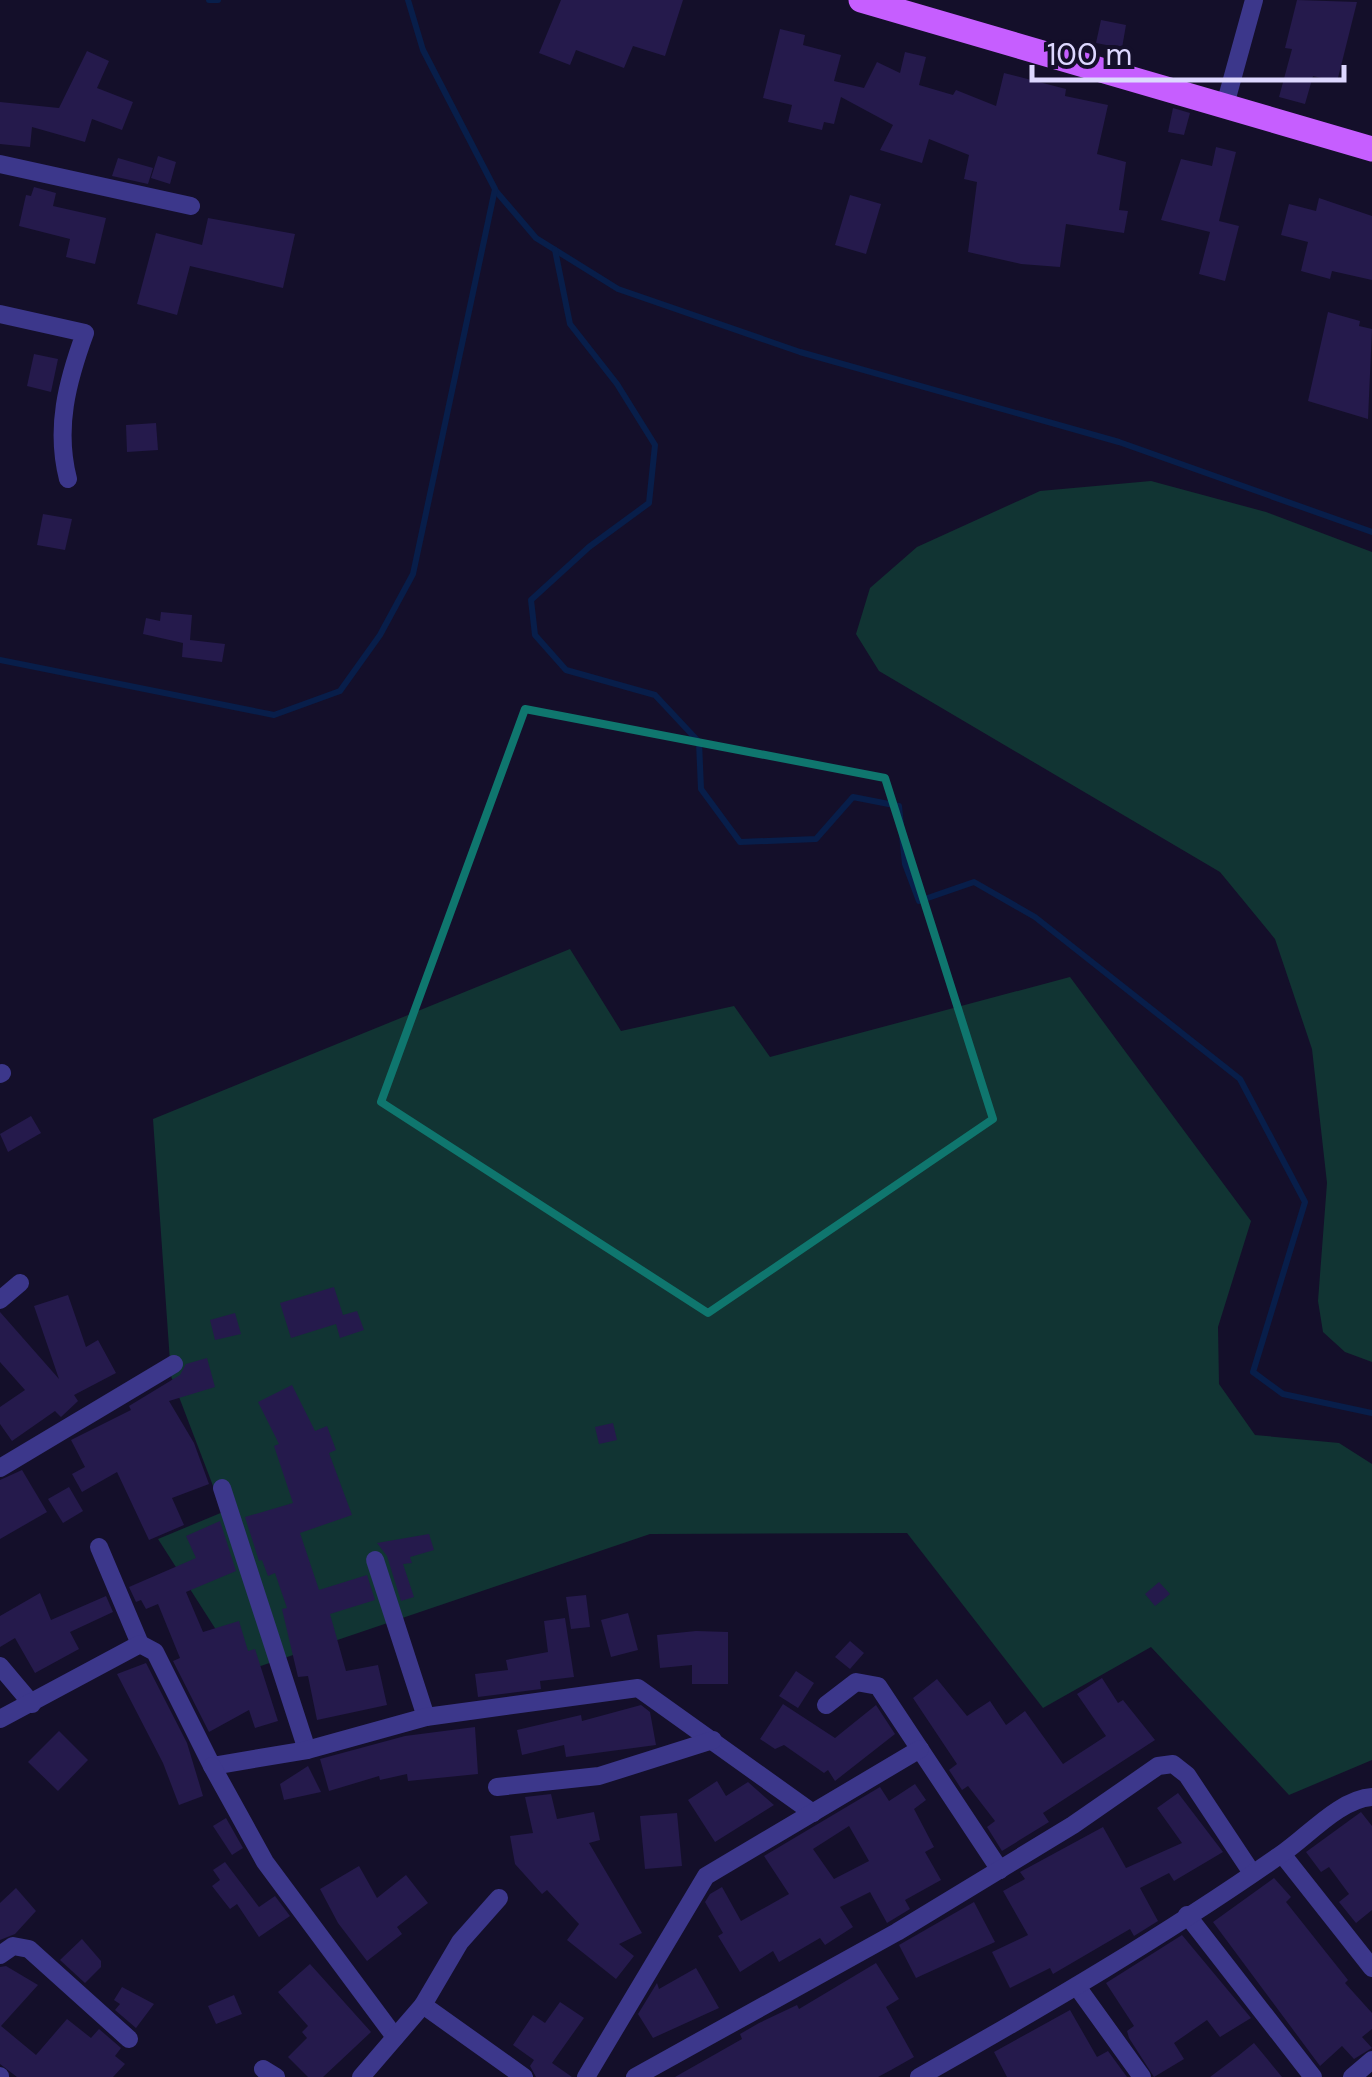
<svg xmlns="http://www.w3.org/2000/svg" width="1372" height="2077" font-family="'DM Sans',sans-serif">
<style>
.green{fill:#113433}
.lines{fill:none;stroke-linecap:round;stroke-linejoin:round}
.stream{stroke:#081e4a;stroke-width:6}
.building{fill:#251a4c;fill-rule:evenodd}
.street{stroke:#3c378b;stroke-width:18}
.primary{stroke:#c65eff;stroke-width:25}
.marked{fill:none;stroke:#0f766e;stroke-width:8;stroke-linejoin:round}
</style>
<rect width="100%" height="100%" fill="#140f2a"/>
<!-- green -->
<g class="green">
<path d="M1151 481 1266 512 1372 552V1362L1345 1352 1323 1332 1318 1301 1327 1183 1312 1049 1275 939 1220 872 879 671 856 634 870 588 917 547 1040 491Z"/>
<path d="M570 949 621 1031 734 1006 770 1057 1070 977 1251 1221 1218 1327 1219 1384 1255 1435 1339 1443 1372 1464V1760L1289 1795 1151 1647 1043 1708 907 1533 650 1534 243 1672 158 1539 223 1512 171 1376 153 1119Z"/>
</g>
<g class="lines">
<!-- stream -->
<g class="stream">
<path d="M209 0H218"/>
<path d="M495 190 536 238 618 289 800 352 1119 442 1372 532"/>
<path d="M555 250 570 324 617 384 655 445 649 503 589 547 531 600 535 635 566 670 655 695 699 742 701 789 740 842 816 839 853 797 899 806 905 864 919 901 974 882 1035 917 1240 1079 1305 1202 1253 1372 1283 1394 1372 1413"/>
<path d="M0 660 274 715 340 691 380 635 413 574 495 189 423 50 408 0"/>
</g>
</g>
<!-- building -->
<g class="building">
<path d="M561 0H683L665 56 633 46 624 68 576 50 570 65 539 53Z"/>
<path d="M1297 0 1357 2 1337 82 1313 76 1305 104 1279 97 1292 49 1285 48Z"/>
<path d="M1101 20 1126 25 1122 48 1096 43Z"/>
<path d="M780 29 805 35 803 45 841 55 834 81 864 88 877 62 900 73 905 52 926 57 919 85 953 95 956 90 996 106 1004 73 1066 89 1065 96 1108 105 1097 154 1126 162 1119 210 1128 211 1124 233 1066 224 1060 267 1021 264 968 252 977 182 964 179 969 155 929 139 922 163 880 150 893 125 841 97 834 124 824 122 822 130 788 122 792 105 763 98Z"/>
<path d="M87 51 109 61 97 88 133 102 122 130 92 119 85 142 32 127 30 147 0 144V102L59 108Z"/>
<path d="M1173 108 1190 113 1184 135 1168 132Z"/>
<path d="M1216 147 1236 152 1219 221 1239 226 1225 281 1199 274 1210 232 1161 220 1181 159 1212 166Z"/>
<path d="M158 156 176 162 170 184 151 178Z"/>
<path d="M118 158 153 168 148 184 112 176Z"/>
<path d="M34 187 56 193 53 206 106 218 95 264 66 257 70 239 19 226 26 195 31 196Z"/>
<path d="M850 195 881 204 866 254 835 245Z"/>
<path d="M1319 198 1372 216V280L1332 271 1330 279 1301 271 1308 242 1281 235 1289 204 1316 211Z"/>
<path d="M208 218 295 234 283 288 190 266 177 315 137 304 156 233 202 245Z"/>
<path d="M1328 312 1360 321 1359 326 1372 329 1368 419 1308 401Z"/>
<path d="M34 354 58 359 51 392 27 386Z"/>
<path d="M156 423 158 450 127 452 126 425Z"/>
<path d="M43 514 72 519 65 550 37 545Z"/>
<path d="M161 612 192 615 190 640 225 644 222 662 182 657 183 643 143 634 146 618 160 621Z"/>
<path d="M31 1116 41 1133 8 1152 0 1134Z"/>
<path d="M334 1287 343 1315 357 1311 364 1330 340 1338 336 1324 291 1338 280 1303Z"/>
<path d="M68 1295 86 1347 98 1340 116 1373 74 1395 78 1401 61 1417 55 1411 12 1441 0 1424V1407L25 1390 0 1362V1312L59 1379 34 1306Z"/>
<path d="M235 1313 241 1334 215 1340 210 1320Z"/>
<path d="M207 1358 215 1387 169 1401 194 1443 209 1484 172 1498 184 1525 149 1540 117 1472 82 1492 72 1474 85 1467 71 1440 131 1410 129 1406 180 1375 186 1364Z"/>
<path d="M292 1385 315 1431 327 1426 336 1450 329 1453 352 1515 300 1533 319 1590 367 1575 375 1600 330 1614 346 1671 378 1665 387 1705 317 1720 308 1676 298 1677 282 1609 287 1608 275 1573 268 1576 262 1560 259 1561 245 1517 293 1503 274 1446 279 1444 258 1402Z"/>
<path d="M613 1423 617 1440 599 1444 595 1427Z"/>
<path d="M22 1470 47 1512 0 1539V1480Z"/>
<path d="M69 1487 83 1511 63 1523 48 1499Z"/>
<path d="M220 1521 236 1571 186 1592 203 1632 239 1621 248 1651 255 1649 278 1721 255 1728 249 1710 209 1732 173 1661 180 1658 158 1604 146 1609 141 1600 136 1602 129 1587 196 1558 186 1536Z"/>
<path d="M429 1534 434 1550 410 1557 412 1563 403 1564 414 1597 401 1601 387 1556 377 1543Z"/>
<path d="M1159 1582 1170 1594 1155 1606 1145 1594Z"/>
<path d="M40 1593 51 1620 106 1596 113 1612 70 1632 79 1649 35 1673 15 1638 0 1647V1616Z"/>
<path d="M586 1595 590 1627 571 1629 566 1597Z"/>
<path d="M628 1613 638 1650 611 1657 601 1620Z"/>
<path d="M565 1618 574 1677 540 1681 541 1689 478 1697 475 1674 508 1670 506 1660 548 1652 544 1621Z"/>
<path d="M696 1631 728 1632V1684H692V1665L660 1668 657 1635Z"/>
<path d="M850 1641 864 1653 850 1669 835 1657Z"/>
<path d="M146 1663 187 1743 203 1796 179 1805 163 1763 117 1674Z"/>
<path d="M796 1671 814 1683 798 1708 779 1696Z"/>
<path d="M1102 1678 1118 1703 1123 1700 1155 1740 1043 1813 1049 1822 1002 1851 987 1827 995 1821 968 1786 962 1790 949 1770 957 1764 913 1698 937 1679 967 1716 990 1701 1006 1725 1025 1711 1063 1764 1106 1736 1077 1694Z"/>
<path d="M783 1704 835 1738 876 1705 895 1734 835 1781 828 1770 824 1773 784 1745 775 1749 760 1739Z"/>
<path d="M641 1705 650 1712 656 1745 566 1757 564 1745 522 1755 517 1730 581 1715 582 1721Z"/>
<path d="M475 1727 478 1774 408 1781 407 1774 380 1780 379 1776 329 1791 320 1759 405 1736Z"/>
<path d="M59 1731 88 1760 58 1791 28 1762Z"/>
<path d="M308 1766 321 1792 284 1800 280 1784Z"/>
<path d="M717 1781 726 1796 748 1782 774 1805 715 1842 688 1800Z"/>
<path d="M915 1784 926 1800 914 1809 934 1847 925 1852 941 1880 905 1900 910 1909 887 1923 870 1892 840 1907 853 1927 825 1945 820 1938 779 1962 773 1951 740 1972 718 1936 723 1933 705 1902 710 1894 722 1887 741 1921 789 1894 764 1856 880 1787 889 1801ZM849 1826 869 1861 834 1879 813 1849Z"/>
<path d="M1178 1793 1223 1852 1174 1881 1169 1873 1140 1888 1158 1921 1134 1936 1130 1929 1053 1974 1050 1968 1010 1988 992 1952 1028 1935 1003 1891 1025 1879 1020 1872 1103 1827 1126 1868 1182 1843 1157 1808Z"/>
<path d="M551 1794 557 1819 594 1812 600 1840 589 1843 642 1933 619 1944 634 1956 616 1979 567 1940 579 1924 547 1890 542 1894 515 1864 510 1836 533 1833 525 1797Z"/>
<path d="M1361 1812 1372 1826V1910L1356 1923 1339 1902 1349 1894 1329 1867 1321 1872 1306 1852Z"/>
<path d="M677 1813 682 1866 645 1869 640 1816Z"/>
<path d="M226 1818 243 1848 232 1855 213 1826Z"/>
<path d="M225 1862 259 1907 275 1896 290 1916 259 1937 237 1904 230 1909 212 1886 220 1880 213 1870Z"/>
<path d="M359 1866 377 1898 406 1875 428 1903 397 1927 402 1934 367 1961 338 1923 320 1889Z"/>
<path d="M1274 1878 1291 1897 1286 1902 1348 1980 1345 1983 1372 2013V2029L1362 2037 1372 2048 1354 2059 1342 2046 1320 2066 1213 1922Z"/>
<path d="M16 1888 36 1911 15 1934 0 1940V1903Z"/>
<path d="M974 1902 995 1942 916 1978 899 1945Z"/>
<path d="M1182 1935 1251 2018 1220 2037 1207 2020 1174 2043 1184 2059 1154 2077 1129 2038 1127 2031 1134 2026 1106 1983Z"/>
<path d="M82 1939 101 1961V1967L85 1983 60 1960Z"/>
<path d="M876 1963 899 1999 886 2007 914 2057 891 2070 878 2077H675L742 2039 740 2034 759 2023 797 2005 799 2009Z"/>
<path d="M310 1964 371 2032 323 2077H308L288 2057 307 2038 302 2032 308 2026 278 1992Z"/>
<path d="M6 1966 38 1985 1 2026 36 2055 67 2019 91 2038 99 2029 121 2048 115 2056 125 2064 113 2077H17L0 2064V1967Z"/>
<path d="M696 1968 719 2008 653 2038 638 2014 657 1983 659 1989Z"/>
<path d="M122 1987 154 2004 136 2028 115 2010 120 2004 114 2000Z"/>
<path d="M234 1995 242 2014 216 2024 208 2006Z"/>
<path d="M560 2002 584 2018 552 2063 572 2077H536L530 2066 534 2060 513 2045 533 2015 545 2023Z"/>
<path d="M1070 2010 1097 2057 1108 2051 1127 2077H1007L994 2052Z"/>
<path d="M1254 2043 1282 2077H1210L1238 2056Z"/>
</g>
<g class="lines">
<!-- street -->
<g class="street">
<path d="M1225 105 1254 0"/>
<path d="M0 164 191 206"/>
<path d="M0 314 85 333C67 382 55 428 68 479"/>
<path d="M0 1074 2 1073"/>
<path d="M0 1300 20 1283"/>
<path d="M0 1468 174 1364"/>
<path d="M222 1488 307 1750"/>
<path d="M99 1547 140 1644"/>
<path d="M375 1560 426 1717"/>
<path d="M0 1666 32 1704"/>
<path d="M826 1705 856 1682 878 1686 1000 1870"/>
<path d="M0 1719 140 1644 155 1652 212 1766 307 1750 426 1717 638 1688 813 1813"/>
<path d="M212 1766 265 1862 395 2037"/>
<path d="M497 1787 599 1776 713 1740"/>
<path d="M1282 1854 1372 1968"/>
<path d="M1187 1915 1313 2077"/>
<path d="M0 1955 13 1946 29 1949 129 2039"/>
<path d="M1078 1988 1142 2077"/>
<path d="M423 2005 524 2077"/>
<path d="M263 2069 276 2077"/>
<path d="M0 2076V2077"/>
<path d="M361 2077 423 2005 460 1942 499 1898"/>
<path d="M586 2077 706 1876 920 1749"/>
<path d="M635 2077 897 1932 1073 1825 1158 1766 1173 1764 1187 1775 1252 1873"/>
<path d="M919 2077C1043 2007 1166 1935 1283 1853 1308 1836 1340 1799 1372 1797"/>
<path d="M1352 2077 1372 2060"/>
</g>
<!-- primary -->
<path class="primary" d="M861 0 1372 149"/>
</g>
<!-- marked area -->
<path class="marked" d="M525 709 885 778 993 1119 708 1313 381 1102Z"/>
<!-- scale -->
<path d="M1032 65v15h312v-15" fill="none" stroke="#ddd7ff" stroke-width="5"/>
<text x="1047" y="65" font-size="30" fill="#ddd7ff" stroke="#140f2a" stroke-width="8" paint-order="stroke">100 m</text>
</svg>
